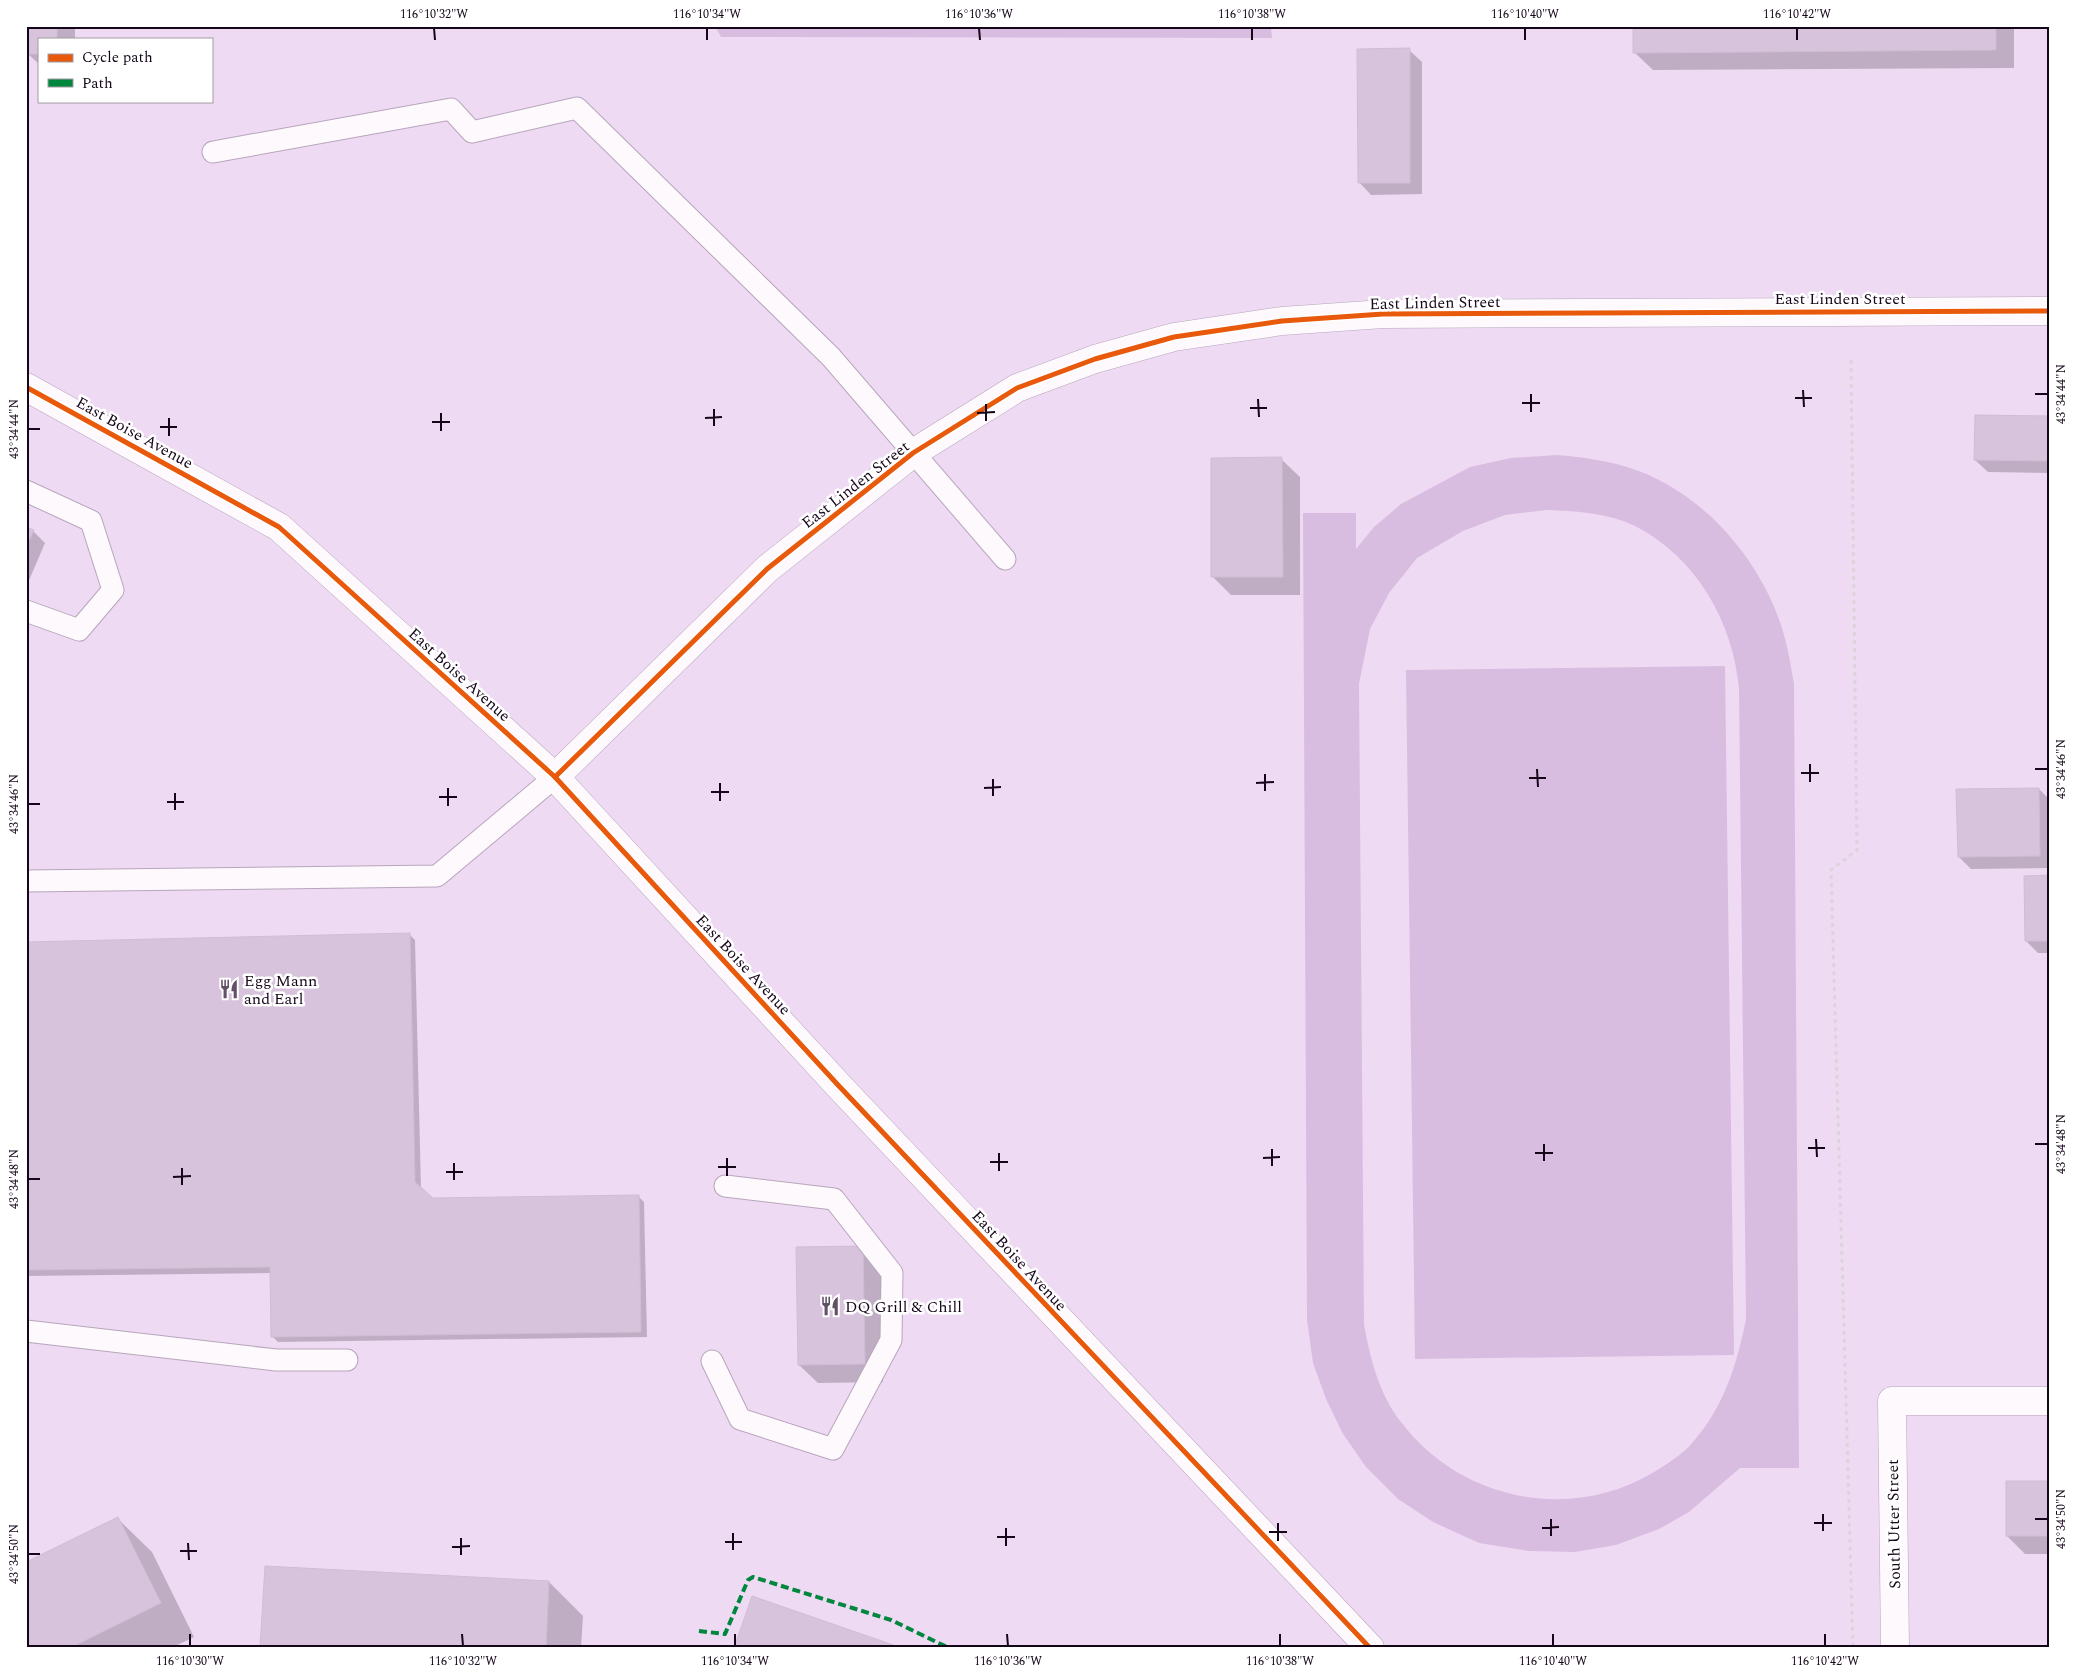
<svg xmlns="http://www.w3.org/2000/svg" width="2075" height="1674" font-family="Spectral,serif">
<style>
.green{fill:#d9bde0;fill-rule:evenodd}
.shadow{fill:#0003}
.building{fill:#d7c3dc;stroke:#d0bdd4}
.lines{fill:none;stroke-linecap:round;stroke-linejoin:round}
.lane-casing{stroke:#b7a6bb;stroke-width:23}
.street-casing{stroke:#b7a6bb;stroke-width:29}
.secondary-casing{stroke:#b7a6bb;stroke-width:29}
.path{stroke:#dbd4dc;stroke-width:3;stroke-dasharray:4 4;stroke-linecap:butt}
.lane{stroke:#fdf9fd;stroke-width:21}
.street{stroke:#fdf9fd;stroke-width:28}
.secondary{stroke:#fdf9fd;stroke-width:28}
.quiet{stroke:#00873e;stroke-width:4;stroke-dasharray:8 4;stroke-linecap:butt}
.cycleway-casing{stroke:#fff;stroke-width:8}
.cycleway{stroke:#e8590c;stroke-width:5}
.ticks{fill:none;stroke:#16061a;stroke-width:2}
.labels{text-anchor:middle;stroke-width:5;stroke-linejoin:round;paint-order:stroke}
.street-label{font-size:16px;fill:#16061a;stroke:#fff}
.poi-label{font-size:16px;fill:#16061a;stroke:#fff;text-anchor:start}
.neatline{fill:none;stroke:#16061a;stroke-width:2}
.ticks-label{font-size:12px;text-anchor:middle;fill:#16061a}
</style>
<rect width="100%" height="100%" fill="#efdaf4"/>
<!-- green -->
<g class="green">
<path d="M715 26H1271L1272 38 721 37Z"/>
<path d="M1557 455C1581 457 1604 460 1627 467 1696 488 1752 549 1777 614 1786 637 1790 660 1794 684L1799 1468H1740L1689 1512 1659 1529 1616 1545 1575 1552 1529 1551 1479 1543 1433 1522 1398 1499 1366 1467 1343 1434 1326 1399 1313 1363 1307 1320 1303 513H1356V549L1374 527 1401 504 1470 467 1511 458ZM1546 510C1576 511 1608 513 1635 526 1697 558 1733 622 1739 689L1746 1319C1737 1364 1724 1407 1693 1442 1683 1454 1667 1464 1654 1472 1570 1523 1460 1500 1401 1422 1379 1394 1370 1358 1364 1324L1359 684 1370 629 1389 593 1417 558 1463 531 1505 515Z"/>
<path d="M1725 666 1734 1355 1415 1359 1406 670Z"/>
</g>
<!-- shadow -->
<g class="shadow">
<path d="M28 26H75V39H39V64L28 54Z"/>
<path d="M1634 26H2014V68L1653 70 1634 52Z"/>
<path d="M1409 50 1422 62V194L1371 195 1359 182Z"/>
<path d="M2049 418V473L1988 472 1975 460Z"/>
<path d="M1281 459 1300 477V595H1231L1213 577Z"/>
<path d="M26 528 33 531 45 543 27 585Z"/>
<path d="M2039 789 2049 799V868L1971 869 1959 857Z"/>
<path d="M2049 877V953H2038L2026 941Z"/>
<path d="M409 934 415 940 421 1189 432 1200 638 1196 644 1202 647 1337 278 1342 272 1336V1273L26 1276V943Z"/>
<path d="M862 1247 881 1266 883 1382 818 1383 799 1365Z"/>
<path d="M2049 1482V1554H2025L2007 1536Z"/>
<path d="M118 1519 152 1552 194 1637 171 1648H26Z"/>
<path d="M549 1582 583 1616 581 1648H261Z"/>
</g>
<!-- building -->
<g class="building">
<path d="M26 26H57V39H39V54H27Z"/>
<path d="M1633 26H1996V50L1633 53Z"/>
<path d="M1410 48V183H1358L1357 49Z"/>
<path d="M1975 415 2049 416V461L1974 460Z"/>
<path d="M1282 457 1283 577H1211V458Z"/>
<path d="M26 527 34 530 26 547Z"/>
<path d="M2039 788 2040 856 1958 857 1956 789Z"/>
<path d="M2049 875V941H2025L2024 876Z"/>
<path d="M410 933 415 1182 433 1198 639 1195 641 1332 271 1337 270 1267 26 1270V942Z"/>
<path d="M863 1246 865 1364 798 1365 796 1247Z"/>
<rect x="2006" y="1481" width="43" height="55"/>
<path d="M118 1517 161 1603 70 1648H26V1562Z"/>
<path d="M265 1566 549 1581 546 1648H260Z"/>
<path d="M752 1596 902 1648H734Z"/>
</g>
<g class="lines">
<defs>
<g id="lane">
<path d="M213 152 451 109 472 132 577 108 831 357 1005 559"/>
<path d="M26 491 91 521 113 590 79 630 26 611"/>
<path d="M26 881 437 876 555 777"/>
<path d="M26 1331 276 1360H347"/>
<path d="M712 1361 740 1419 833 1449 891 1340 892 1273 834 1199 725 1186"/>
</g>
<path id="street" d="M1895 1648 1892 1401H2049"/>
<g id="secondary">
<path d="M26 387 279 527 555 777 838 1085 1370 1648"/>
<path d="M555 777 767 569 913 453 1017 388 1095 359 1174 337 1282 321 1383 314 2049 311"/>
</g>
</defs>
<!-- lane casing -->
<use href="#lane" class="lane-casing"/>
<!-- street casing -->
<use href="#street" class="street-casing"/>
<!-- secondary casing -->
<use href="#secondary" class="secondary-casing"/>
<!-- path -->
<path class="path" d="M1851 360 1857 850 1831 870 1853 1648"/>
<!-- lane -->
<use href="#lane" class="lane"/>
<!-- street -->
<use href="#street" class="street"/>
<!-- secondary -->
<use href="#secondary" class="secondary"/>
<!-- quiet -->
<path class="quiet" d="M699 1631 725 1634 748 1580 753 1577 891 1620 949 1648"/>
<defs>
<g id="cycleway">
<path d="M26 387 279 527 555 777 838 1085 1370 1648"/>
<path d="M555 777 767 569 913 453 1017 388 1095 359 1174 337 1282 321 1383 314 2049 311"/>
</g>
</defs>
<!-- cycleway casing -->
<use href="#cycleway" class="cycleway-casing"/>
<!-- cycleway -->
<use href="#cycleway" class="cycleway"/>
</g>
<!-- ticks -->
<path class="ticks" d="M434 28 435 40M707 28V40M979 28 980 40M1252 28V40M1525 28V40M1797 28V40M1803 390 1804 407M1531 394V412M2035 394H2048M1795 398H1812M1258 399 1259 417M1522 403H1540M986 404V421M1250 408H1267M714 409V426M441 413V431M977 413 995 412M169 418V436M705 418 722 417M432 422H450M160 427H177M28 429H40M1810 764V782M1537 769 1538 787M2035 769H2048M1801 773H1819M1265 774V791M1529 778H1546M993 779V796M720 783V801M1256 783 1274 782M448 788V806M984 788 1001 787M711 792H729M175 793V810M439 797H457M167 802H184M28 804H40M1816 1139 1817 1157M1544 1144V1161M2035 1144H2048M1808 1148H1825M1272 1149V1166M999 1153V1171M1535 1153H1553M727 1158V1176M1263 1158 1280 1157M990 1162H1008M454 1163V1180M718 1167H736M182 1168V1185M446 1172H463M173 1177 191 1176M28 1179H40M1823 1514V1531M1551 1519V1536M2035 1519H2048M1278 1523V1541M1814 1523H1832M1006 1528V1546M1542 1528 1559 1527M1269 1532H1287M733 1533V1550M997 1537H1015M461 1538V1555M725 1542H742M188 1543 189 1560M452 1547 470 1546M180 1551H197M28 1554H40M190 1634V1646M462 1634 463 1646M735 1634V1646M1007 1634 1008 1646M1280 1634V1646M1553 1634V1646M1825 1634V1646"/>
<!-- icons -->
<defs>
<symbol id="restaurant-bare" viewBox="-9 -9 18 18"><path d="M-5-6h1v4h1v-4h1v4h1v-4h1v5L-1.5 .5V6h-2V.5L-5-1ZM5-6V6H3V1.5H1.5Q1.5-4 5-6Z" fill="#625066" stroke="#fff" stroke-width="2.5" paint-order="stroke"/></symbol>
</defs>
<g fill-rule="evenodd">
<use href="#restaurant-bare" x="215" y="975" width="28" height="28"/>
<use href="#restaurant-bare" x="816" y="1292" width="28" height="28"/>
</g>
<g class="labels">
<!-- street labels -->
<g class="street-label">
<text x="1840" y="304">East Linden Street</text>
<text transform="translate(1435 302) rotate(-1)" y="6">East Linden Street</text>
<text transform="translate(135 432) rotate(29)" y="6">East Boise Avenue</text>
<text transform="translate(855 484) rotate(-38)" y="6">East Linden Street</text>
<text transform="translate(460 674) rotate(42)" y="6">East Boise Avenue</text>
<text transform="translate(744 964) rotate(47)" y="6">East Boise Avenue</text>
<text transform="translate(1020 1260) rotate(47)" y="6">East Boise Avenue</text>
<text transform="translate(1893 1524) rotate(-91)" y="6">South Utter Street</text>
</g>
<!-- poi labels -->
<g class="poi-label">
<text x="244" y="986">Egg Mann<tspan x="244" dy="18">and Earl</tspan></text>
<text x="845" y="1312">DQ Grill &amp; Chill</text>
</g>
</g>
<!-- border -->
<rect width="2075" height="1674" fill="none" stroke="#ffffff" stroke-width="55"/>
<!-- legend -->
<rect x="38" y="38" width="175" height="65" fill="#ffffff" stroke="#a29ba3"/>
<rect x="48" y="54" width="25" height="8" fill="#e8590c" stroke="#a29ba3"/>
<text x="82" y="62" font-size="15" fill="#16061a">Cycle path</text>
<rect x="48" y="79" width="25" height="8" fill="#00873e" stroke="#a29ba3"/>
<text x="82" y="88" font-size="15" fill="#16061a">Path</text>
<rect x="28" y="28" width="2020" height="1618" class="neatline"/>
<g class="ticks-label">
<text x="434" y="18">116°10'32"W</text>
<text x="707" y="18">116°10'34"W</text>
<text x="979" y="18">116°10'36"W</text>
<text x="1252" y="18">116°10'38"W</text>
<text x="1525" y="18">116°10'40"W</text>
<text x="1797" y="18">116°10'42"W</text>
<text transform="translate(2061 394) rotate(-90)" y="4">43°34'44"N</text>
<text transform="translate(14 429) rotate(-90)" y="4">43°34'44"N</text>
<text transform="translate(2061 769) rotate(-90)" y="4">43°34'46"N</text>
<text transform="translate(14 804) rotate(-90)" y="4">43°34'46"N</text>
<text transform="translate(2061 1144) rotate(-90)" y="4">43°34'48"N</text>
<text transform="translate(14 1179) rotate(-90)" y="4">43°34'48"N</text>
<text transform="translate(2061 1519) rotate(-90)" y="4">43°34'50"N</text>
<text transform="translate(14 1554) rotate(-90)" y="4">43°34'50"N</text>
<text x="190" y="1665">116°10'30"W</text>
<text x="463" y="1665">116°10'32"W</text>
<text x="735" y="1665">116°10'34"W</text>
<text x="1008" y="1665">116°10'36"W</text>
<text x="1280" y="1665">116°10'38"W</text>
<text x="1553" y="1665">116°10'40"W</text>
<text x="1825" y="1665">116°10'42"W</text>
</g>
</svg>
